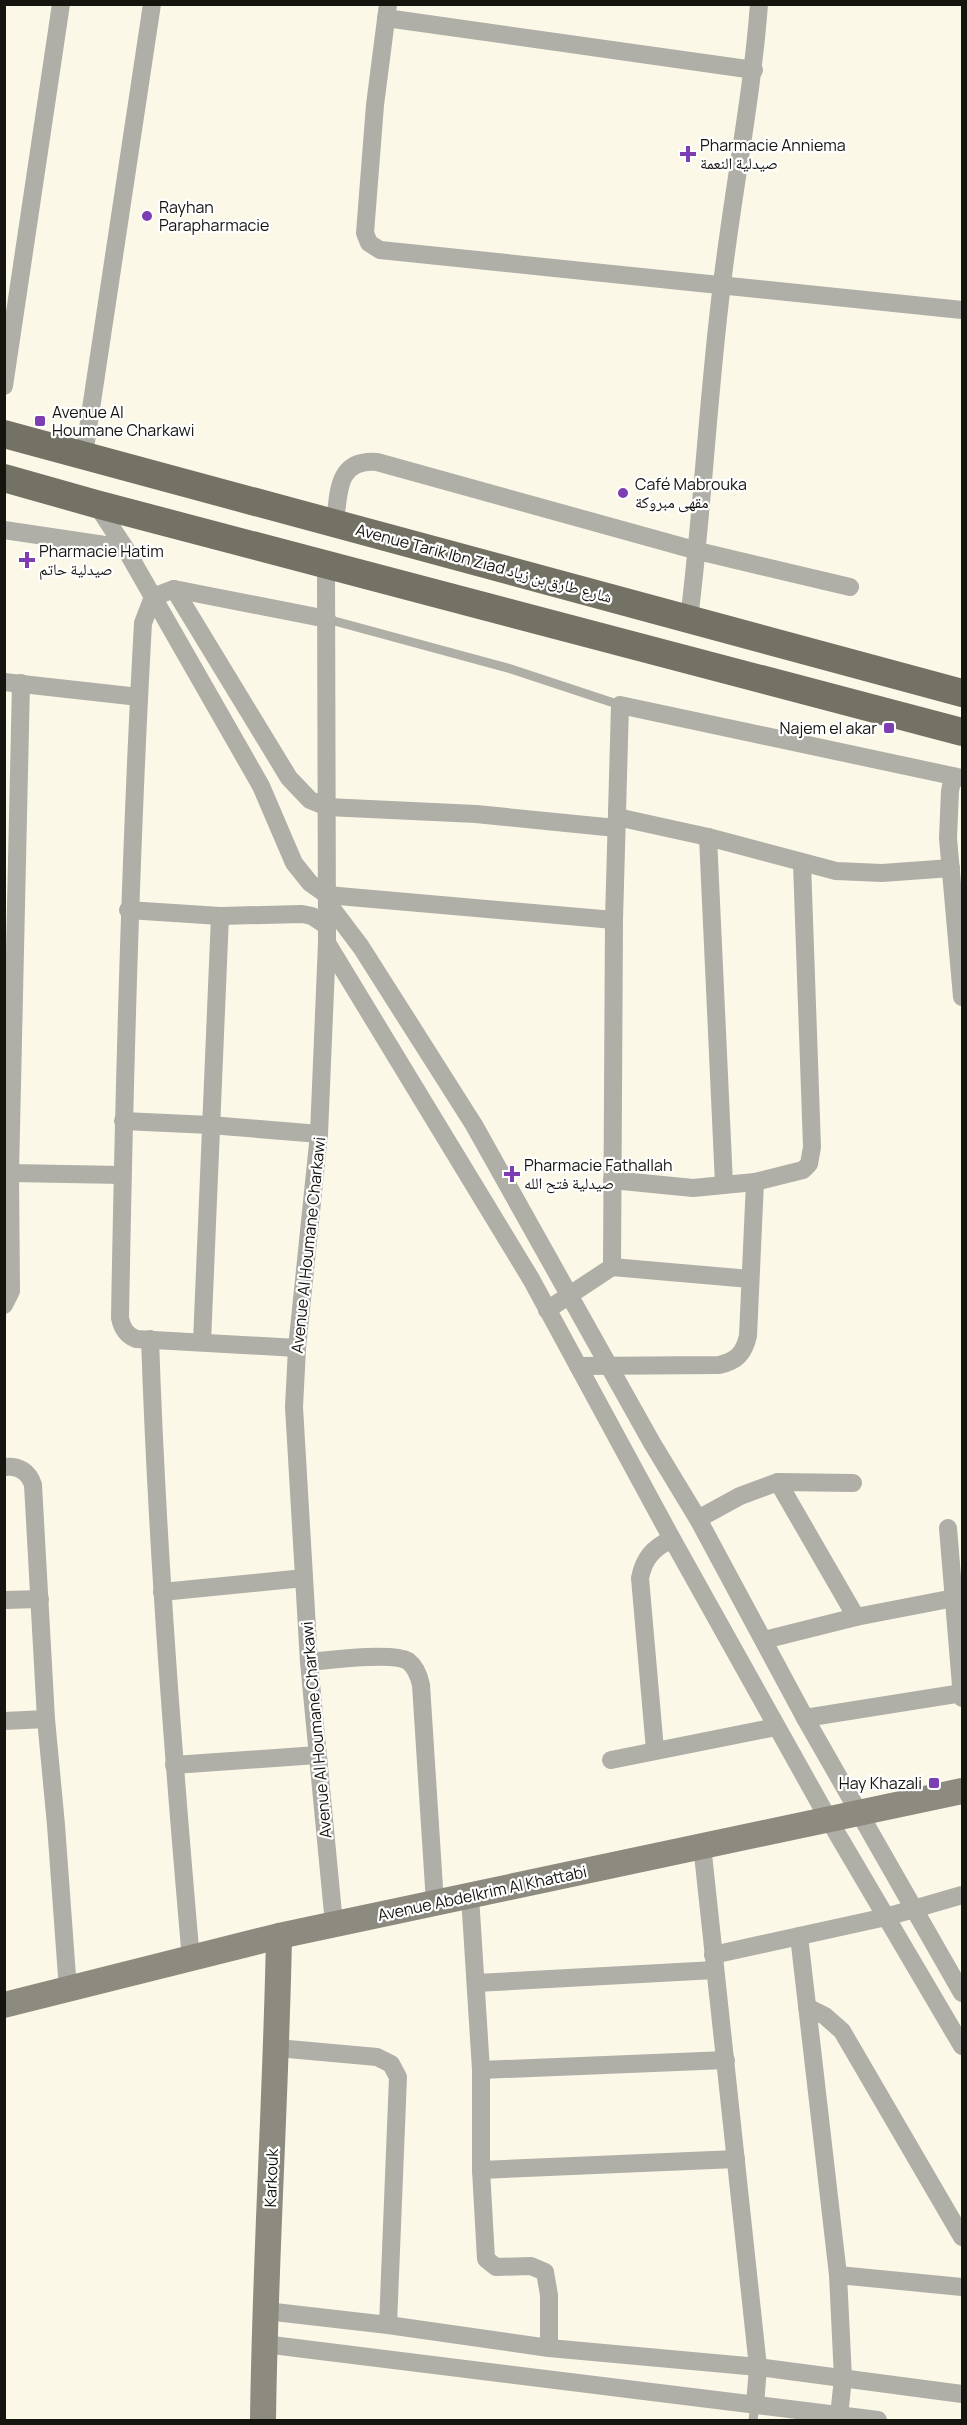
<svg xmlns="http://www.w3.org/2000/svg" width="967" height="2425" font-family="Manrope,'Noto Naskh Arabic',sans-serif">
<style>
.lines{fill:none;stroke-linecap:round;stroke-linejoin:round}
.lane{stroke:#afaea7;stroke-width:9}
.street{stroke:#afaea7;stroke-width:18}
.secondary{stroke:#8d8a80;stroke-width:26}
.primary{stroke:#747165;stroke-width:28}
.poi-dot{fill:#7d3eb3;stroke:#fff;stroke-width:2}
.labels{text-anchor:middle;stroke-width:4.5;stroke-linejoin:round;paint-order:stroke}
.poi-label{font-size:16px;fill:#16140f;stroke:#fff;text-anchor:start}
.street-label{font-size:16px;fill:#16140f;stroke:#fff}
</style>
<rect width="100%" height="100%" fill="#fcf8e7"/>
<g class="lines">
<!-- lane -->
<g class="lane">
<path d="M327 619 511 669 620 705"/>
<path d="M753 2420 755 2405"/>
</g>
<!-- street -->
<g class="street">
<path d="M388 4 375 105 365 233 369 243 380 250 962 310"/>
<path d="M386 18 754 70"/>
<path d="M4 386 61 4"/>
<path d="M84 455 152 4"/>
<path d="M96 504 125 548 261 786 294 863 310 883 327 895 614 920"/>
<path d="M335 523C339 493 336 459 377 462L698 551 850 587"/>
<path d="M4 530 125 548"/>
<path d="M326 565 327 943 319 1134 297 1348 294 1407 309 1662 334 1924"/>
<path d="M174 589 289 778 310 800 327 807 476 814 616 828"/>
<path d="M689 619C703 507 708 395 722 284 733 190 752 98 759 4"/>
<path d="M4 682 139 697"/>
<path d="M953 776 950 791 948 838 962 997"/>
<path d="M617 817 708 837 836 871 882 873 951 868"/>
<path d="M708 837 724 1184"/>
<path d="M327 902 361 947 474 1125 652 1443 698 1519 805 1718 962 1993"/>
<path d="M128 910 220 916 302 914 312 916 327 926"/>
<path d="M327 943 531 1279 672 1539 829 1820 962 2046"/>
<path d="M123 1121 210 1125 319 1134"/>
<path d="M10 1173 122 1175"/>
<path d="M612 1180 693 1188 755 1182 803 1170 809 1164 812 1147 802 863"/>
<path d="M612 1267 750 1279"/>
<path d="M4 1305 11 1291 10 1173 21 683"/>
<path d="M547 1310 612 1267 614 920 620 705 962 778"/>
<path d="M150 1339C157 1546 173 1753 191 1960"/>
<path d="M202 1342 220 916"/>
<path d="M297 1348 136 1339C126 1335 122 1328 120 1318 124 1086 130 855 143 623L153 597 174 589 327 619"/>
<path d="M578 1366 719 1365C737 1361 744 1353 748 1336L755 1182"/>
<path d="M4 1467C19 1465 29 1472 33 1485L46 1719 56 1825 68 1990"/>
<path d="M778 1482 856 1617"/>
<path d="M698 1519 740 1496 778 1482 853 1483"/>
<path d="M948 1528 962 1698"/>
<path d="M162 1592 304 1578"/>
<path d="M4 1600 40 1599"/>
<path d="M764 1640 856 1617 954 1598"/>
<path d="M309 1662C329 1660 393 1652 408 1661 416 1667 419 1676 421 1685L435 1903"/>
<path d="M805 1718 962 1693"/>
<path d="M4 1721 46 1719"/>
<path d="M655 1750 640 1578C644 1558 653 1548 672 1539"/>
<path d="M611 1760 776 1727"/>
<path d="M174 1765 317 1755"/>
<path d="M702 1845 758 2367 755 2405"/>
<path d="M470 1896 481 2070V2170L486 2259 496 2267 531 2266 545 2272 549 2295V2348"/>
<path d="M799 1936 838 2275 843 2378 839 2416"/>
<path d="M713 1955 886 1917 962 1895"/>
<path d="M476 1983 715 1970"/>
<path d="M807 2007 825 2016 842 2031 962 2237"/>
<path d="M277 2048 377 2057 391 2064 398 2077 388 2325"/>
<path d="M481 2070 726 2060"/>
<path d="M481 2170 736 2159"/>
<path d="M838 2275 962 2287"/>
<path d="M266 2311 388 2325 549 2348 758 2367 962 2394"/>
<path d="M264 2344 878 2420"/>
</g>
<!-- secondary -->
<g class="secondary">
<path d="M4 2005 279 1936 962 1791"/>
<path d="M263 2420C265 2259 276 2098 279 1936"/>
</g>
<!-- primary -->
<g class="primary">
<path d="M4 434 962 693"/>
<path d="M4 478 96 504 962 732"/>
</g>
</g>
<!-- markers -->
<g class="poi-dot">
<path d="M685 145h6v6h6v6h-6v6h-6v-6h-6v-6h6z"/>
<circle cx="147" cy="216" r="6"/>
<rect x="34" y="415" width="12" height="12" rx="3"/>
<circle cx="623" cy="493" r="6"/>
<path d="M24 551h6v6h6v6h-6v6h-6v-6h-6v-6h6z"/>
<rect x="883" y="722" width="12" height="12" rx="3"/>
<path d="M509 1165h6v6h6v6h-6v6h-6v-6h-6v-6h6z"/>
<rect x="928" y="1777" width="12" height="12" rx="3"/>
</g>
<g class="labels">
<!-- poi labels -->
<g class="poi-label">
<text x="700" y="151">Pharmacie Anniema<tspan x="700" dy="18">صيدلية النعمة</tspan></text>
<text x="159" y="213">Rayhan<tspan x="159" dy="18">Parapharmacie</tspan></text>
<text x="52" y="418">Avenue Al<tspan x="52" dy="18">Houmane Charkawi</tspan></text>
<text x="635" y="490">Café Mabrouka<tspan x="635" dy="18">مقهى مبروكة</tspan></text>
<text x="39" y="557">Pharmacie Hatim<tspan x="39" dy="18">صيدلية حاتم</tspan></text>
<text x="877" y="734" text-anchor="end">Najem el akar</text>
<text x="524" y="1171">Pharmacie Fathallah<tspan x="524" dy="18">صيدلية فتح الله</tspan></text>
<text x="922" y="1789" text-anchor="end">Hay Khazali</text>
</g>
<!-- street labels -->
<g class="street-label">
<text transform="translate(484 563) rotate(15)" y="6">Avenue Tarik Ibn Ziad شارع طارق بن زياد</text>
<text transform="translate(308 1245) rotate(-84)" y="6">Avenue Al Houmane Charkawi</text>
<text transform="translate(316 1730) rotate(-95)" y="6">Avenue Al Houmane Charkawi</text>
<text transform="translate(482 1893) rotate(-12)" y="6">Avenue Abdelkrim Al Khattabi</text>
<text transform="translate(271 2178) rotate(-88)" y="6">Karkouk</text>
</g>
</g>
<!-- border -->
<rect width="967" height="2425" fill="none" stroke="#16140f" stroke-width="12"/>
</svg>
